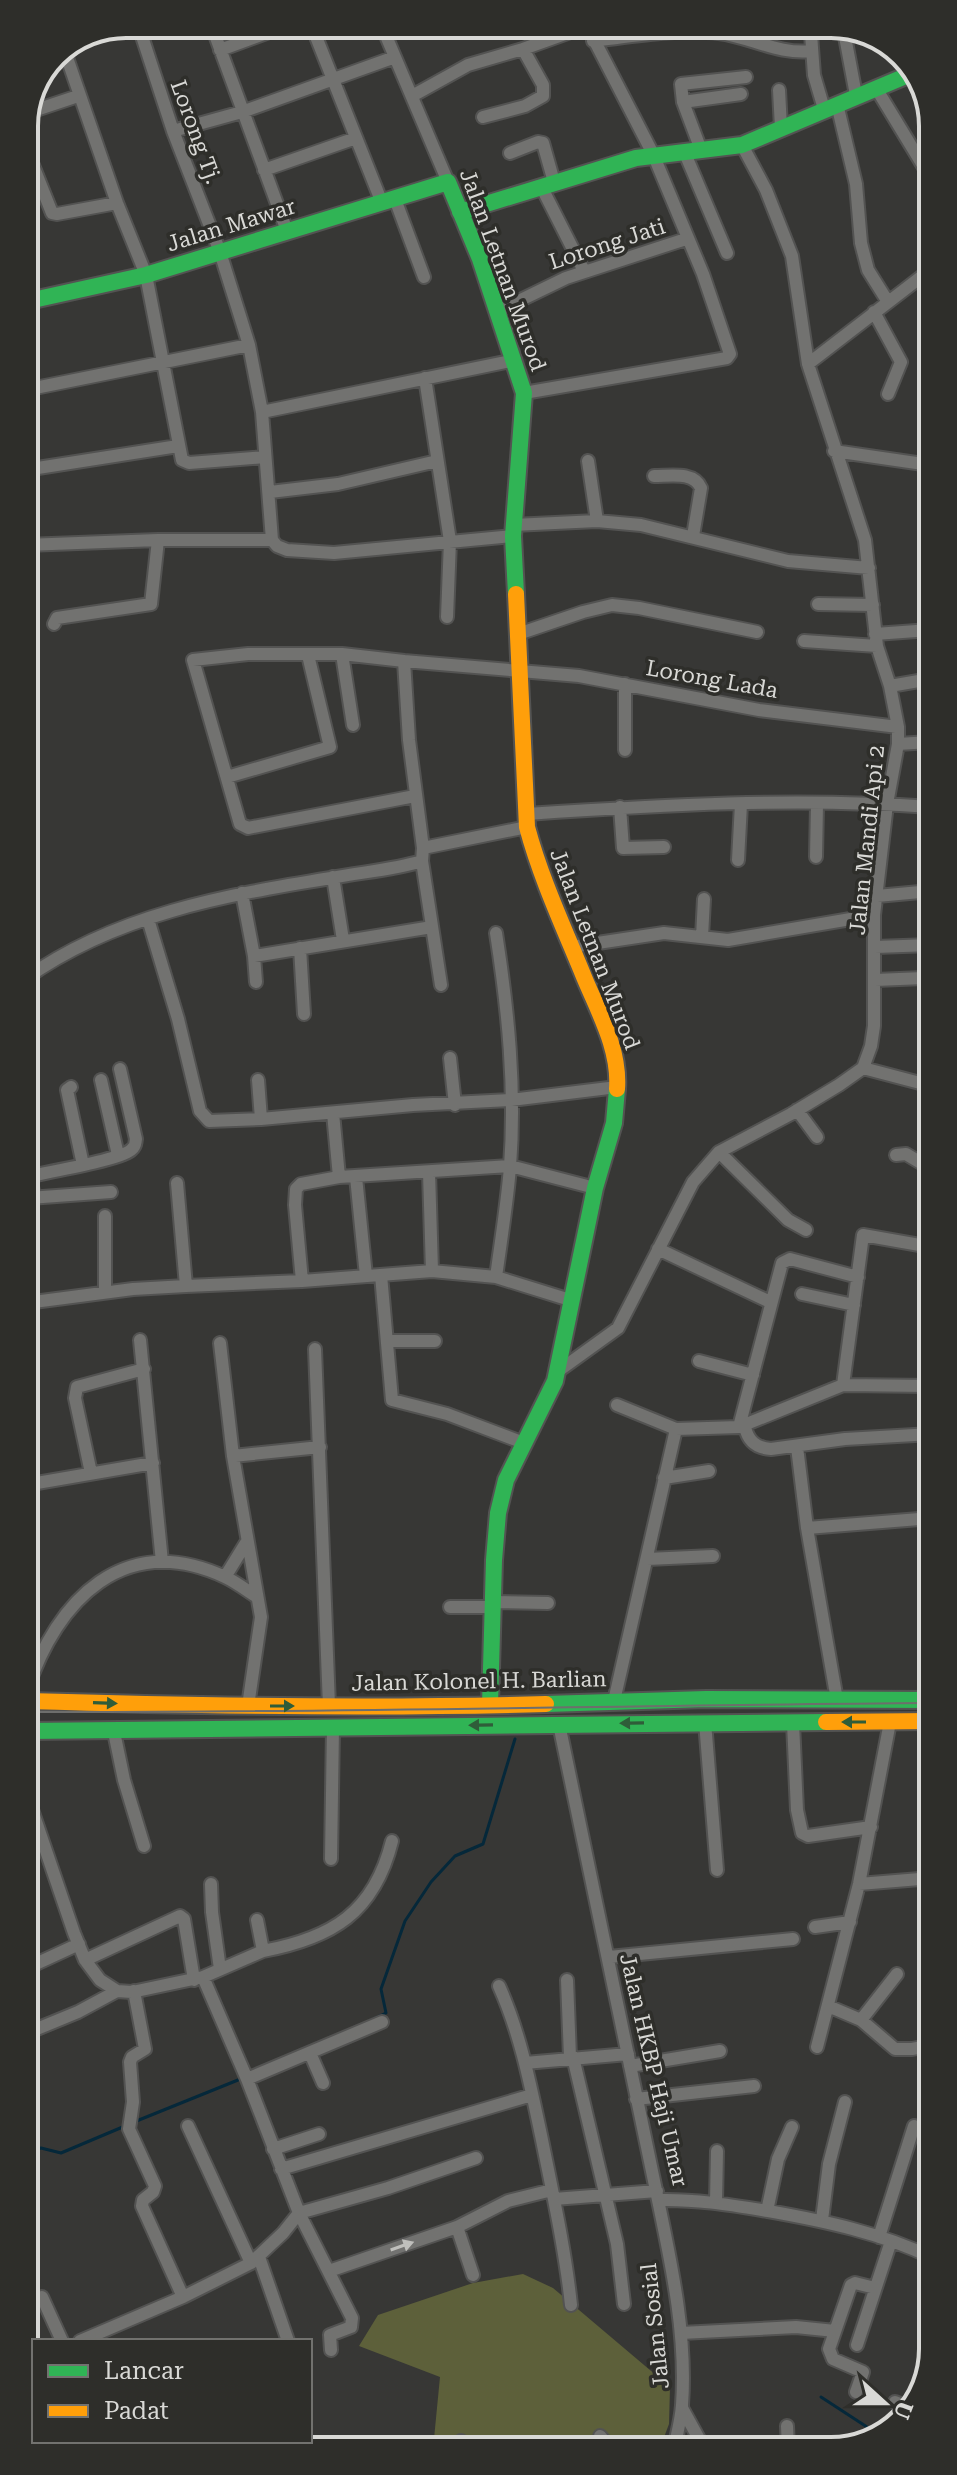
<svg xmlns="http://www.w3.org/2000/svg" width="957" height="2475" font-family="'Roboto Serif',serif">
<rect width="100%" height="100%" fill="#373735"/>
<path fill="#5d603a" d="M 523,2274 L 553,2288 L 670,2387 L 669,2424 L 660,2448 L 433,2449 L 440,2377 L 359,2346 L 378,2315 L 473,2283 Z"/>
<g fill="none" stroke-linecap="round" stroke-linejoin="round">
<path stroke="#05283a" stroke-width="3" d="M 367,2022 L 386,2013 L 381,1989 L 405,1921 L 431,1882 L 455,1856 L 483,1844 L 515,1739
M 134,2122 L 238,2080
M 27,2152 L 41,2148 L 61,2153 L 125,2126
M 821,2397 L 867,2427 L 874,2436"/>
<defs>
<path id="street" d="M 138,24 L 173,131 L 220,252 L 249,345 L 262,412 L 272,540 L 277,546 L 287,550 L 334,553 L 513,536
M 211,24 L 287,231
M 311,24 L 382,203
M 381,24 L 448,182
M 843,26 L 856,95
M 811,34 L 814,75 L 824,109
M 593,41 C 631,36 681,28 719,33 C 751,37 779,55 812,51
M 64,49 L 117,203 L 146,275 L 182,460 L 189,463 L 265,457
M 220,50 L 291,24
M 876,88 L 930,177
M 779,90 L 781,128
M 412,96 L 468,65 L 523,49 L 587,26
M 683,102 L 741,94
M 837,104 L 856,184 L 861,243 L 868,270 L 888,302
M 27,113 L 78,96
M 483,117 L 525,106 L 543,96 L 543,85 L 523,49
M 173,131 L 242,112 L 395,57
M 24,143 L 52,213 L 57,214 L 117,203
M 701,150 L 683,102 L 681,84 L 746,77
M 684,151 L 727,253
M 510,153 L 538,142 L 543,143 L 554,182
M 264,170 L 356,138
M 541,186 L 584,271
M 395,199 L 424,277
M 498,311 L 566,278 L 686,239
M 874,312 L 901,362 L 888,394
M 808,364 L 930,270
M 425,378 L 450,541 L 447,617
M 25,390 L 249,345
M 524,393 L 727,358 L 730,354 L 703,274 L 653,154 L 586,24
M 262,412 L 515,360
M 834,451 L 930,465
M 588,461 L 597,521
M 25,470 L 178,446
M 654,476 C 670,476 694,471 701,488 L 693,536
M 270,492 L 338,484 L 437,461
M 513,525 L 597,521 L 641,525 L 788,561 L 869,568
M 25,545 L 158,540 L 272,540
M 818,604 L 873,605
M 54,624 L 57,618 L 151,604 L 158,540
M 518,634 L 583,612 L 612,605 L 639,608 L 757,632
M 875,634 L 930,630
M 804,641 L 877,646
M 342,654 L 353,725
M 404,661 L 579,676 L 759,710 L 898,727
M 625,684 L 625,750
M 890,686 L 930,679
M 898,744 L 930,742
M 227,777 L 330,747 L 308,655
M 415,796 L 248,828 L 240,824 L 193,660 L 248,654 L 342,654 L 404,661 L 409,740 L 423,848 L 422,861 L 441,985
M 620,807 L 623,848 L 664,847
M 527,814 C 660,805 797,797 931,807
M 423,848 L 527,827
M 816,857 L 817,804
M 738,860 L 741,804
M 333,877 L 343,940
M 242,893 L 254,956 L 432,927
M 877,896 L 931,891
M 148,919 L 178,1019 L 200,1111 L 209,1121 L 261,1119 L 413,1105 L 511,1100 L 617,1087
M 496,933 C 508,1010 516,1088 510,1167 C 507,1204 501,1240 496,1277
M 702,937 L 704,899
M 571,947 L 664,933 L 728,940 L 874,915
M 875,947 L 931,945
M 300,948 L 304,1014
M 254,956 L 256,982
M 25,979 C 114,915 226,895 331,878 C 362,872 393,870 422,861
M 875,980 L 924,978
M 450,1058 L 455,1105
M 863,1068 L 920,1083
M 101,1080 L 118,1155
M 258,1080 L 261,1119
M 71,1087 L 67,1090 L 83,1165
M 797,1110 L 817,1137
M 333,1113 L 339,1177
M 719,1152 L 788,1220 L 806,1230
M 896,1155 L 906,1154 L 931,1169
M 429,1172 L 432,1271
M 356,1177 L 366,1276
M 177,1183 L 186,1286 L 302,1281 L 432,1271 L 496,1277 L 570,1300
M 34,1197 L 30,1176 C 49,1172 119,1160 131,1150 C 136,1146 135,1144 136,1139 L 120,1069
M 29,1198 L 111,1192
M 105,1216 L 105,1292
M 658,1249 L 770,1302
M 381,1275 L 392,1400 L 447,1414 L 524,1443
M 302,1281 L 295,1205 L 296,1189 L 301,1184 L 339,1177 L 510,1166 L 595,1188
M 802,1294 L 854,1305
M 26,1303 L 133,1289 L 186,1286
M 140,1340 L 162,1562
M 388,1341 L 435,1341
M 220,1343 L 233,1456 L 261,1617 L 248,1706
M 315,1349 L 329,1706
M 699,1361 L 753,1375
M 557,1372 L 618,1328 L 693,1182 L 719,1152 L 791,1114 L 839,1085 L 863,1068 L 871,1046 L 874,1026 L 874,915 L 887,804 L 898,744 L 898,727 L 890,686 L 877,646 L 865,540 L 808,364 L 792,256 L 766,190 L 742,145
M 843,1385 L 863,1235 L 931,1247
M 617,1405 L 676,1429 L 739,1427 L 843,1385 L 931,1386
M 739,1427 L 782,1263 L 790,1259 L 858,1277
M 745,1427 C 748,1441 756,1448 771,1449 L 845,1439 L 932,1434
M 797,1447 L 807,1528 L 837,1700
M 26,1448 L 31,1484 L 26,1485
M 233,1456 L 320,1447
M 91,1473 L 75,1398 L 77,1387 L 144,1369
M 664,1478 L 709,1471
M 31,1484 L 153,1463
M 807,1528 L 932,1518
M 647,1559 L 713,1556
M 225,1577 L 246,1543
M 492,1602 L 548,1603
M 450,1607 L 492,1607
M 27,1690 C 57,1600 124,1530 225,1577 C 236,1582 246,1590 257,1597
M 614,1701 L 676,1429
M 705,1722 L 717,1870
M 793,1723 L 797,1810 L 802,1833 L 808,1836 L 871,1827
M 559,1724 L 658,2200 C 696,2199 731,2205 768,2211 C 825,2221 881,2233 933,2258
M 114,1732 L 124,1780 L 144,1846
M 27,1795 L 74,1933 L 85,1960 L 100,1980 L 117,1991 L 132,1992 L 203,1977 L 247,2079 L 299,2213 L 352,2318 L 351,2327 L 330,2335 L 331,2350
M 331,1859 L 333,1727
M 211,1884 L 212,1912 L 220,1969
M 859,1884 L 932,1878
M 815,1927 L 850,1922
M 263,1951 C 332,1938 374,1913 392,1841
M 609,1957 L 793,1939
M 85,1960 L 180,1916 L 184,1919 L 194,1980
M 27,1968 L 79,1944
M 203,1977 L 263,1951 L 257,1920
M 567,1980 L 570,2057
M 499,1986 C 521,2035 531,2088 542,2140 C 553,2195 565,2249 571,2305
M 134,1991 L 145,2049 L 132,2057 L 130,2062 L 133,2102 L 129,2129 L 155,2186 L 153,2192 L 143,2200 L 142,2206 L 183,2297
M 828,2006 L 861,2020 L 895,2049 L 912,2049 L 933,2045
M 861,2020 L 897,1974
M 27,2033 L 78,2012 L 117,1991
M 817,2047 L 859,1884 L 890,1722
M 310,2053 L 323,2083
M 573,2057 L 617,2244 L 624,2304
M 525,2063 L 628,2054
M 630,2066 L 720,2051
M 247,2079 L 382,2022
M 636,2099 L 754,2086
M 188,2126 L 251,2263
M 273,2149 L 319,2134
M 281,2169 L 532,2095
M 554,2199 L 657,2191
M 658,2200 C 672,2267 687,2337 682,2405 C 681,2420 677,2434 674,2448
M 716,2202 L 717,2151
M 767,2211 L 778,2159 L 792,2127
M 822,2220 L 829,2164 L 845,2102
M 457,2227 L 473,2275
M 879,2237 L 914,2126
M 924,2254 L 933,2216
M 259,2257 L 288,2341
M 329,2271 L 457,2227 L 508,2201 L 552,2190
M 42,2297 L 62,2341
M 681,2333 L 796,2327 L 835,2331
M 80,2341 L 183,2297 L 251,2263 L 283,2233 L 299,2213 L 388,2188 L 476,2158
M 857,2345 L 891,2241
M 29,2378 L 30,2364 L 34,2362
M 856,2392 L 863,2372 L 833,2359 L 829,2349 L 851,2285 L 855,2283 L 875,2288
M 895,2402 L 912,2409
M 682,2408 L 704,2448
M 787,2426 L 788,2448
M 600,2436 L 611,2449
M 244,2441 L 249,2450
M 461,2441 L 466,2449
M 123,2451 L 150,2441"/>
<path id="fast" d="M 460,212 L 636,158 L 742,145 L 913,73
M 24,302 L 146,275 L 448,182 L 480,259 L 524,393 L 513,536 L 516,594
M 546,1704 L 706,1699 L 932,1700
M 490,1705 L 494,1560 L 498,1513 L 506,1480 L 555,1381 L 595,1188 L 614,1123 L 617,1089
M 27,1731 L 826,1722"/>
<path id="slow" d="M 516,594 L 527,827 C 541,879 564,928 584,977 C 599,1013 620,1050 617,1089
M 27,1701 C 200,1706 373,1709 546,1704
M 826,1722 L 932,1721"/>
</defs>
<use href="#street" stroke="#535352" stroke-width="16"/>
<use href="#fast" stroke="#535352" stroke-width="20"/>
<use href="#slow" stroke="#535352" stroke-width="20"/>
<use href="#street" stroke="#727270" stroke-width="12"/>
<use href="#fast" stroke="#30b455" stroke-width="16"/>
<use href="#slow" stroke="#ff9f0a" stroke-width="16"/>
<path stroke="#6e6e6c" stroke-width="2" d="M 27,1712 C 328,1713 630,1705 932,1703"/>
</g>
<defs><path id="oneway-solid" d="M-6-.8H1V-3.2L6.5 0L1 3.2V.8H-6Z" transform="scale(2)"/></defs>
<g fill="#2f5d39">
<use href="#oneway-solid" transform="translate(105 1703) rotate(2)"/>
<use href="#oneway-solid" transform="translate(282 1706)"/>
<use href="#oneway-solid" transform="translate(854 1722) rotate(180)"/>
<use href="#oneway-solid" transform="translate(632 1723) rotate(179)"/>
<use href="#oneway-solid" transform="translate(481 1725) rotate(179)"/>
</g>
<use fill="#bfbfbc" href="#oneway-solid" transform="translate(402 2246) rotate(-19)"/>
<g text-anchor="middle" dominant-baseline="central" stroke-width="7" stroke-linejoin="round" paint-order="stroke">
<g font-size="22" fill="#d9d9d6" stroke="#2e2e2a">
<text transform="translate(196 132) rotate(70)">Lorong Tj.</text>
<text transform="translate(231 225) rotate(-17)">Jalan Mawar</text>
<text transform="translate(607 244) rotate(-18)">Lorong Jati</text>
<text transform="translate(503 270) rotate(70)">Jalan Letnan Murod</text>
<text transform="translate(712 679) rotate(10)">Lorong Lada</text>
<text transform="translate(867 840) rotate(-84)">Jalan Mandi Api 2</text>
<text transform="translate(595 949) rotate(69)">Jalan Letnan Murod</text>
<text transform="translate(479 1681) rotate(-1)">Jalan Kolonel H. Barlian</text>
<text transform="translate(654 2070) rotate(77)">Jalan HKBP Haji Umar</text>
<text transform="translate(655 2326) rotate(-96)">Jalan Sosial</text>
</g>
</g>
<path d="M0 0H957V2475H0ZM126 38H831A88 88 0 0 1 919 126V2349A88 88 0 0 1 831 2437H126A88 88 0 0 1 38 2349V126A88 88 0 0 1 126 38Z" fill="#2e2e2a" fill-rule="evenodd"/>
<path fill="none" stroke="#d9d9d6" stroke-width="4" d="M126 38H831A88 88 0 0 1 919 126V2349A88 88 0 0 1 831 2437H126A88 88 0 0 1 38 2349V126A88 88 0 0 1 126 38Z"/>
<rect x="32" y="2339" width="280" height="104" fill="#2e2e2a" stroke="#72726f" stroke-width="2"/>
<rect x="48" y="2365" width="40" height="12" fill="#30b455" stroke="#72726f" stroke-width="2"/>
<text x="104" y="2379" font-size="24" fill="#d9d9d6">Lancar</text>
<rect x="48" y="2405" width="40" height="12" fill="#ff9f0a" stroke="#72726f" stroke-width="2"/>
<text x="104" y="2419" font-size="24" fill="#d9d9d6">Padat</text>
<g transform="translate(885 2403) rotate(111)" stroke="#2e2e2a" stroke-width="6" paint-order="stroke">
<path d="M0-6L14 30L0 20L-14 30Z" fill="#d9d9d6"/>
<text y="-12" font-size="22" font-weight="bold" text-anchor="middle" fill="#d9d9d6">U</text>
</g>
</svg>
